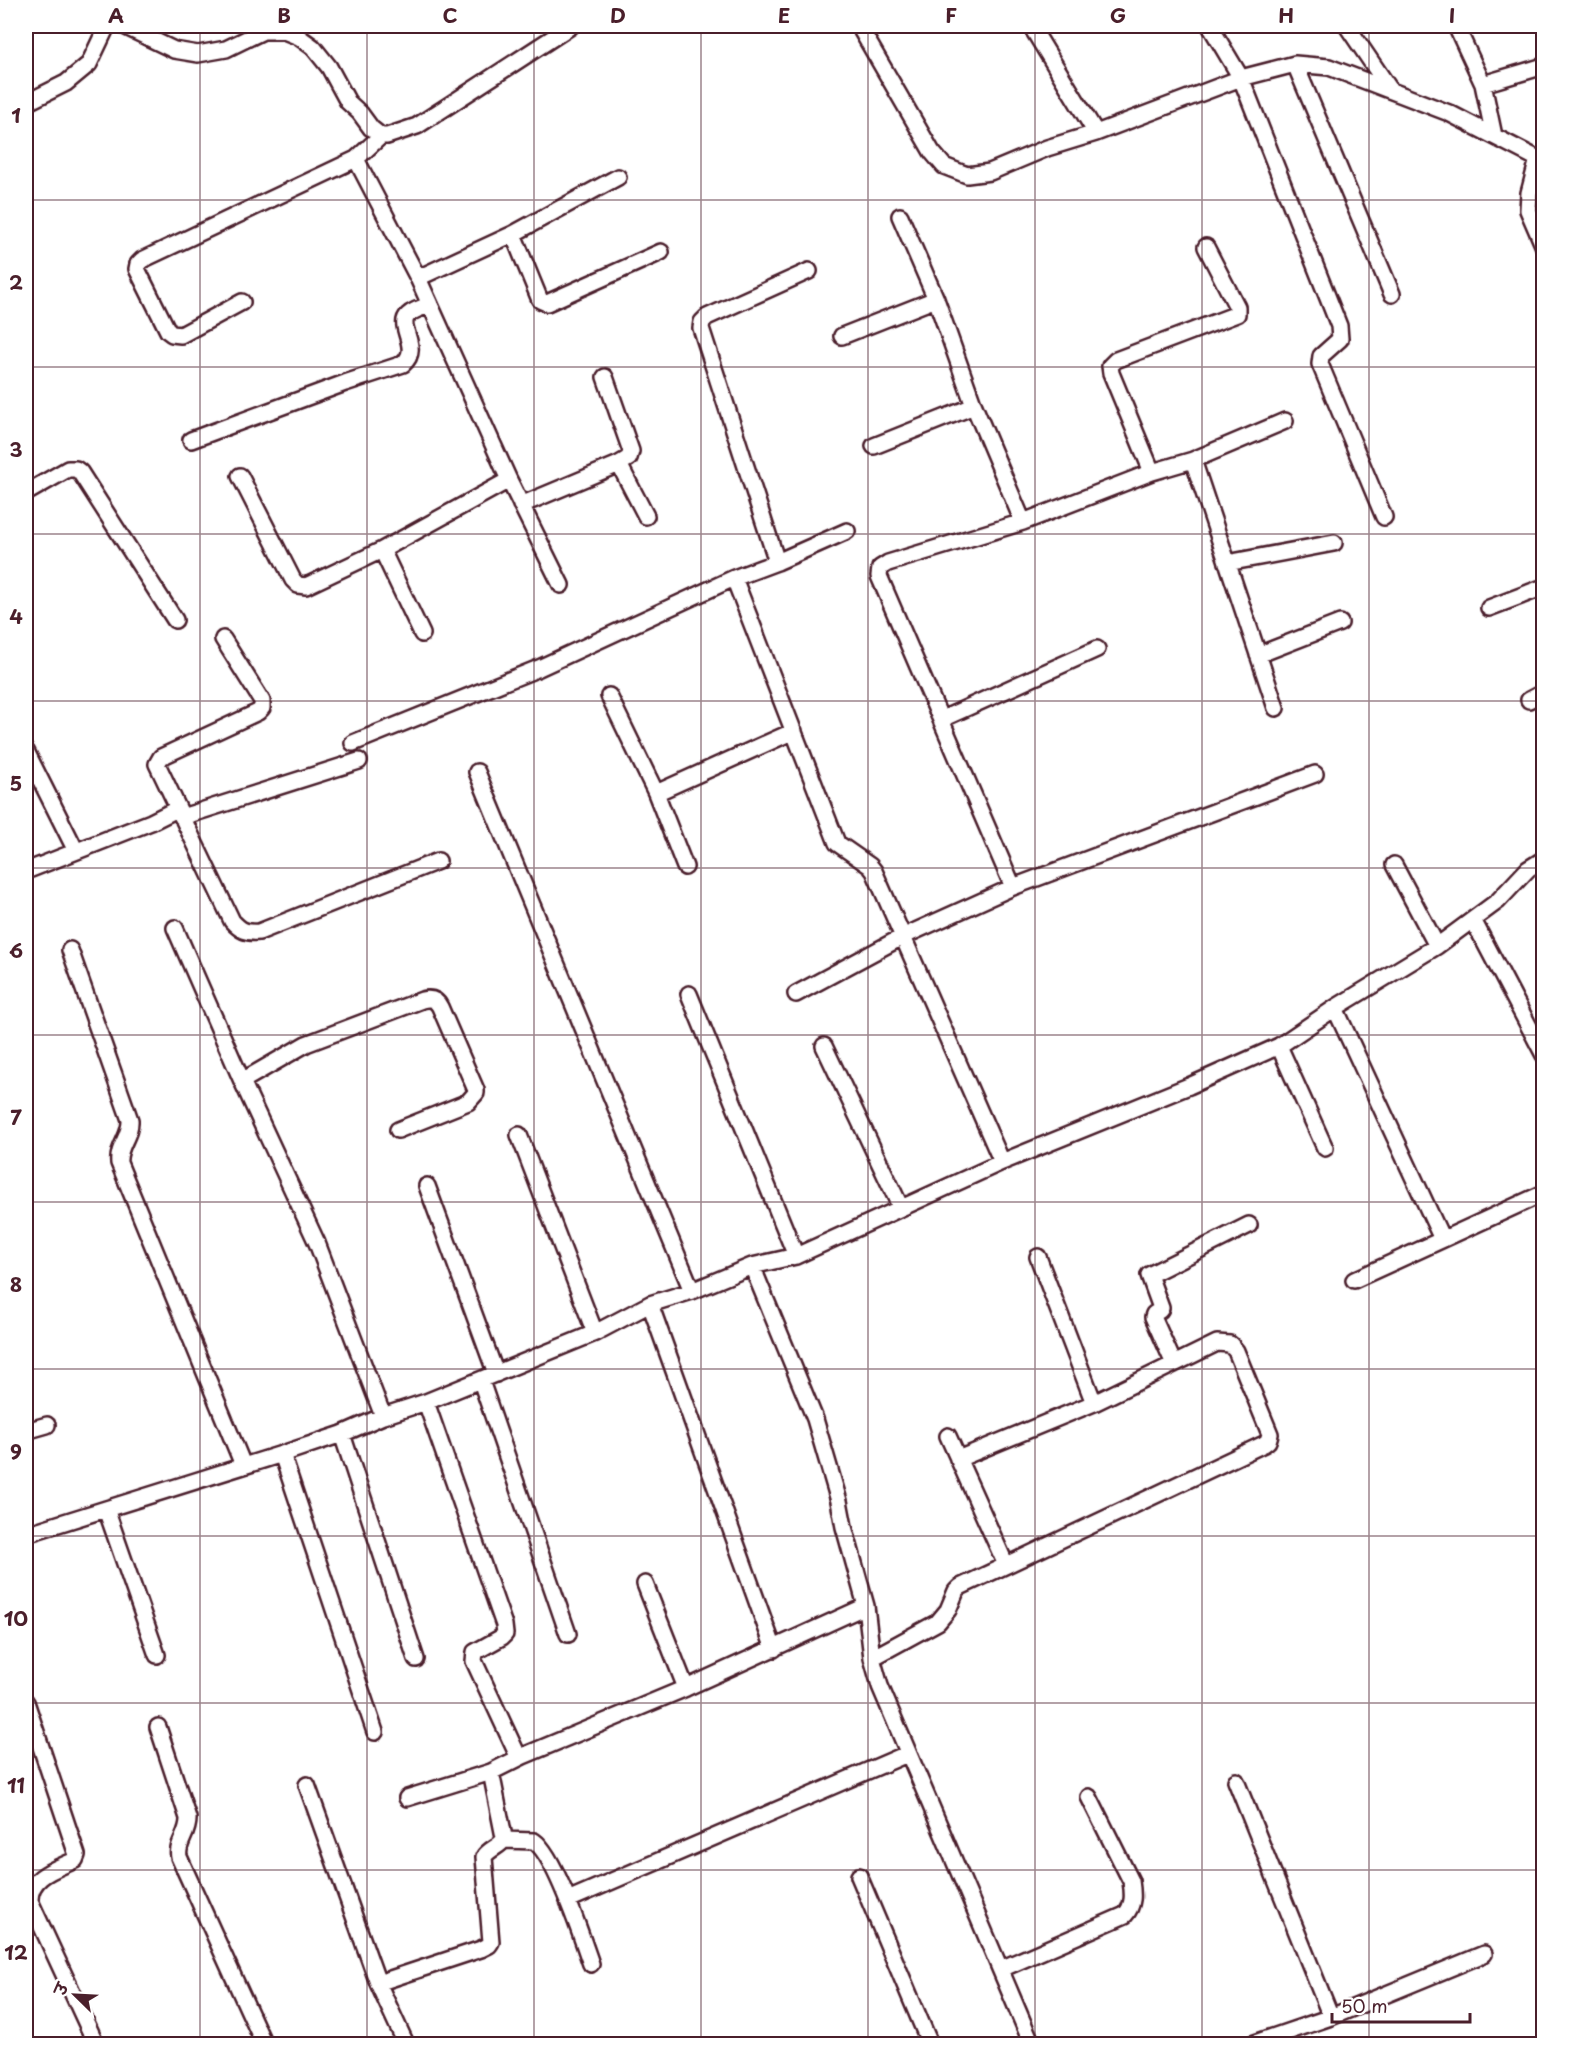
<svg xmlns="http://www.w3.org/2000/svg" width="1569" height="2070" font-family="'Playpen Sans','Playpen Sans Deva',sans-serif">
<rect width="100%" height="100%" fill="#fff"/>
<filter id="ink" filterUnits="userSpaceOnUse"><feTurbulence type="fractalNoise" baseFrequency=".0167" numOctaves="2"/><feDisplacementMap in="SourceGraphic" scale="12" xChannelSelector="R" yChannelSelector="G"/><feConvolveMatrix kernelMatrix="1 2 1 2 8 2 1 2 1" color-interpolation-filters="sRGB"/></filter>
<g filter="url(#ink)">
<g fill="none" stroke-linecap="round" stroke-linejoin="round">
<defs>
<path id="street" d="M 124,26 L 174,50 L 198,54 L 226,49 L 263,31 L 284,31 L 299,37 L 313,47 L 329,67 L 348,102 L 360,113 L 371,128 L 381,136 L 387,136 L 417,126 L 571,26
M 859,26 L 932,152 L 944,166 L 967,175 L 990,172 L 1047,148 L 1096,133 L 1241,78 L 1295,64 L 1329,67 L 1449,113 L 1544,162
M 1031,26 L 1096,133
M 1210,26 L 1241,78 L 1339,326 L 1340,339 L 1321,356 L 1320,364 L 1384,517
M 1347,26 L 1391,91
M 1456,26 L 1483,84 L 1494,136
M 1295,64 L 1392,294
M 1483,84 L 1544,66
M 26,103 L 66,83 L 89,64 L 107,26
M 381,136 L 356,159 L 418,278 L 509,480 L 561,585
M 1538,159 L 1529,193 L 1528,210 L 1544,247
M 900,216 L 936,299 L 974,406 L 1023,522
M 513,234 L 540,300 L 547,303 L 661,252
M 418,278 L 513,234 L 618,177
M 242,302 L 181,335 L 172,334 L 168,331 L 137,269 L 138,264 L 142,260 L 356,159
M 842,336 L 936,299
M 605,377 L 631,451 L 629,458 L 619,464
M 191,440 L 345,383 L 403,364 C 422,348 396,326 408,315 C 413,310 423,307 430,305
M 874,446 L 974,406
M 1193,460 L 1276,708
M 1152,472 L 1111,373 L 1110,366 L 1116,360 L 1237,314 L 1237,307 L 1206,247
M 240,476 L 293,580 L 298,585 L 306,586 L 382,550 L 509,480
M 26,493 L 68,469 L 76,469 L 80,472 L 175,620
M 521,505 L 619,464 L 646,516
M 382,550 L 422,634
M 777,562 L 701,328 L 702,322 L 707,317 L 809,271
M 1227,563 L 1334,543
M 734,578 L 837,843 L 870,866 L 874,871 L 1002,1162
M 1489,608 L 1544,587
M 223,639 L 262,701 L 262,708 L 258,712 L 161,757 L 157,764 L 232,921 C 241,931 246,933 259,932 L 438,861
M 1258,655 L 1340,623
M 609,696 L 656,793 L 685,867
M 1529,700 L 1544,692
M 942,719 L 1097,649
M 353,743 L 539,668 L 734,578 L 777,562 L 847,531
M 26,751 L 76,851
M 477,772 L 692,1291
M 656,793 L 794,731
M 182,817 L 359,761
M 1394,865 L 1437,946
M 26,871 L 151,822 L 177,809
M 1013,887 L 879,576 L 880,568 L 888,563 L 1023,522 L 1152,472 L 1193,460 L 1285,421
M 1473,920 L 1544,1055
M 175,928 L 242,1081 L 317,1243 L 383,1416
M 70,950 L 130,1120 C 131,1136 117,1147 119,1163 L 243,1465
M 689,994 L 796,1256
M 796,994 L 902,937 L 1013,887 L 1315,774
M 1335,1008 L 1442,1239
M 824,1046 L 901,1208
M 1279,1046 L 1325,1148
M 242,1081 L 306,1044 L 422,1000 C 430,998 436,999 440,1007 L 476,1090 L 476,1093 L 468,1102 L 398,1130
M 519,1135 L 595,1333
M 427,1186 L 496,1374
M 1038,1257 L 1094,1403
M 752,1266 L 815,1419 L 839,1501 L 844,1527 L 866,1606 L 872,1658 L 880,1686 L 1032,2044
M 1354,1280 L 1544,1193
M 650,1304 L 774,1649
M 1174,1364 L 1153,1317 L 1154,1314 L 1160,1310 L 1161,1308 L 1149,1275 L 1249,1225
M 481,1381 L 568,1634
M 426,1402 L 504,1625 L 505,1634 L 502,1637 L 475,1652 L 474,1661 L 519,1758
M 26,1431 L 47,1425
M 342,1434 L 416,1659
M 948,1436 L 1006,1565
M 282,1454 L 375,1732
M 106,1509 L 157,1655
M 26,1534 L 282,1454 L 342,1434 L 383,1416 L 426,1402 L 595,1333 L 650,1304 L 692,1291 L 752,1266 L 796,1256 L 1002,1162 L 1189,1086 L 1279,1046 L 1335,1008 L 1437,946 L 1498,901 L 1528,869 L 1544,859
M 645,1584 L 686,1688
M 872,1658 L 938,1622 L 948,1610 L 956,1591 L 960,1587 L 1264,1444 L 1268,1441 L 1270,1434 L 1236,1351 L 1230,1344 L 1217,1343 L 1094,1403 L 958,1459
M 26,1702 L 77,1855 L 75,1860 C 56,1869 29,1876 30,1901 L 96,2044
M 158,1727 L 188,1818 C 189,1834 176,1843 179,1857 L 264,2044
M 1236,1781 L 1331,2017
M 307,1785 L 378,1983 L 406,2044
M 407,1798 L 491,1772 L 523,1756 L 686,1688 L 866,1606
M 504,1840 L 534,1841 C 555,1855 582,1938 591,1964
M 859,1876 L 930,2044
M 568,1900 L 907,1754
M 1001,1969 L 1125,1915 C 1134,1905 1133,1894 1131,1881 L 1089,1797
M 378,1983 L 481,1949 L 489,1945 L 491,1942 L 484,1857 C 489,1848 503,1846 504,1837 L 491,1772
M 1252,2044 L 1331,2017 L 1484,1954"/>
</defs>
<use href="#street" stroke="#4a1f2b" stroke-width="20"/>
<use href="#street" stroke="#fff" stroke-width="15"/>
</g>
</g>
<path fill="none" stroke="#4a1f2b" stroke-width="1.5" stroke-opacity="0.55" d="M 200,26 L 200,2044M 367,26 L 367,2044M 534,26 L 534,2044M 701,26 L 701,2044M 868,26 L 868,2044M 1035,26 L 1035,2044M 1202,26 L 1202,2044M 1369,26 L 1369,2044M 26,200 L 1544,200M 26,367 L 1544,367M 26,534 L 1544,534M 26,701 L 1544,701M 26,868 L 1544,868M 26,1035 L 1544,1035M 26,1202 L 1544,1202M 26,1369 L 1544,1369M 26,1536 L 1544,1536M 26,1703 L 1544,1703M 26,1870 L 1544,1870"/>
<rect width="1569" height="2070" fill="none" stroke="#fff" stroke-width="66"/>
<g transform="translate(75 1995) rotate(294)" stroke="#ffffff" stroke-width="4.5" paint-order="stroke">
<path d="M0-4.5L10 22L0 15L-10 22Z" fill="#4a1f2b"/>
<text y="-9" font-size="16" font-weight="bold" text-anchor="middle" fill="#4a1f2b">उ</text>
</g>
<path d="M1332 2013v9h138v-9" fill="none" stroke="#4a1f2b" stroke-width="3"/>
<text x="1341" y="2013" font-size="18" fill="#4a1f2b" stroke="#ffffff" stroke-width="4.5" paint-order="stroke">50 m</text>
<rect x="33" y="33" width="1503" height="2004" fill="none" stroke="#4a1f2b" stroke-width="2"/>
<g font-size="20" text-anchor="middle" font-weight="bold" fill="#4a1f2b">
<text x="116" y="23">A</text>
<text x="284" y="23">B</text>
<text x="450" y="23">C</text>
<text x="618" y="23">D</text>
<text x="784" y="23">E</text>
<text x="951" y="23">F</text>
<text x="1118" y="23">G</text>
<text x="1286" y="23">H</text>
<text x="1452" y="23">I</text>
<text x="16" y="123">1</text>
<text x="16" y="290">2</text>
<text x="16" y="457">3</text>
<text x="16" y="624">4</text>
<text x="16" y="791">5</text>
<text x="16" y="958">6</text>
<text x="16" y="1125">7</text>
<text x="16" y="1292">8</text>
<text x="16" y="1459">9</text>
<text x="16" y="1626">10</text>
<text x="16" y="1793">11</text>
<text x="16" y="1960">12</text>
</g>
</svg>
